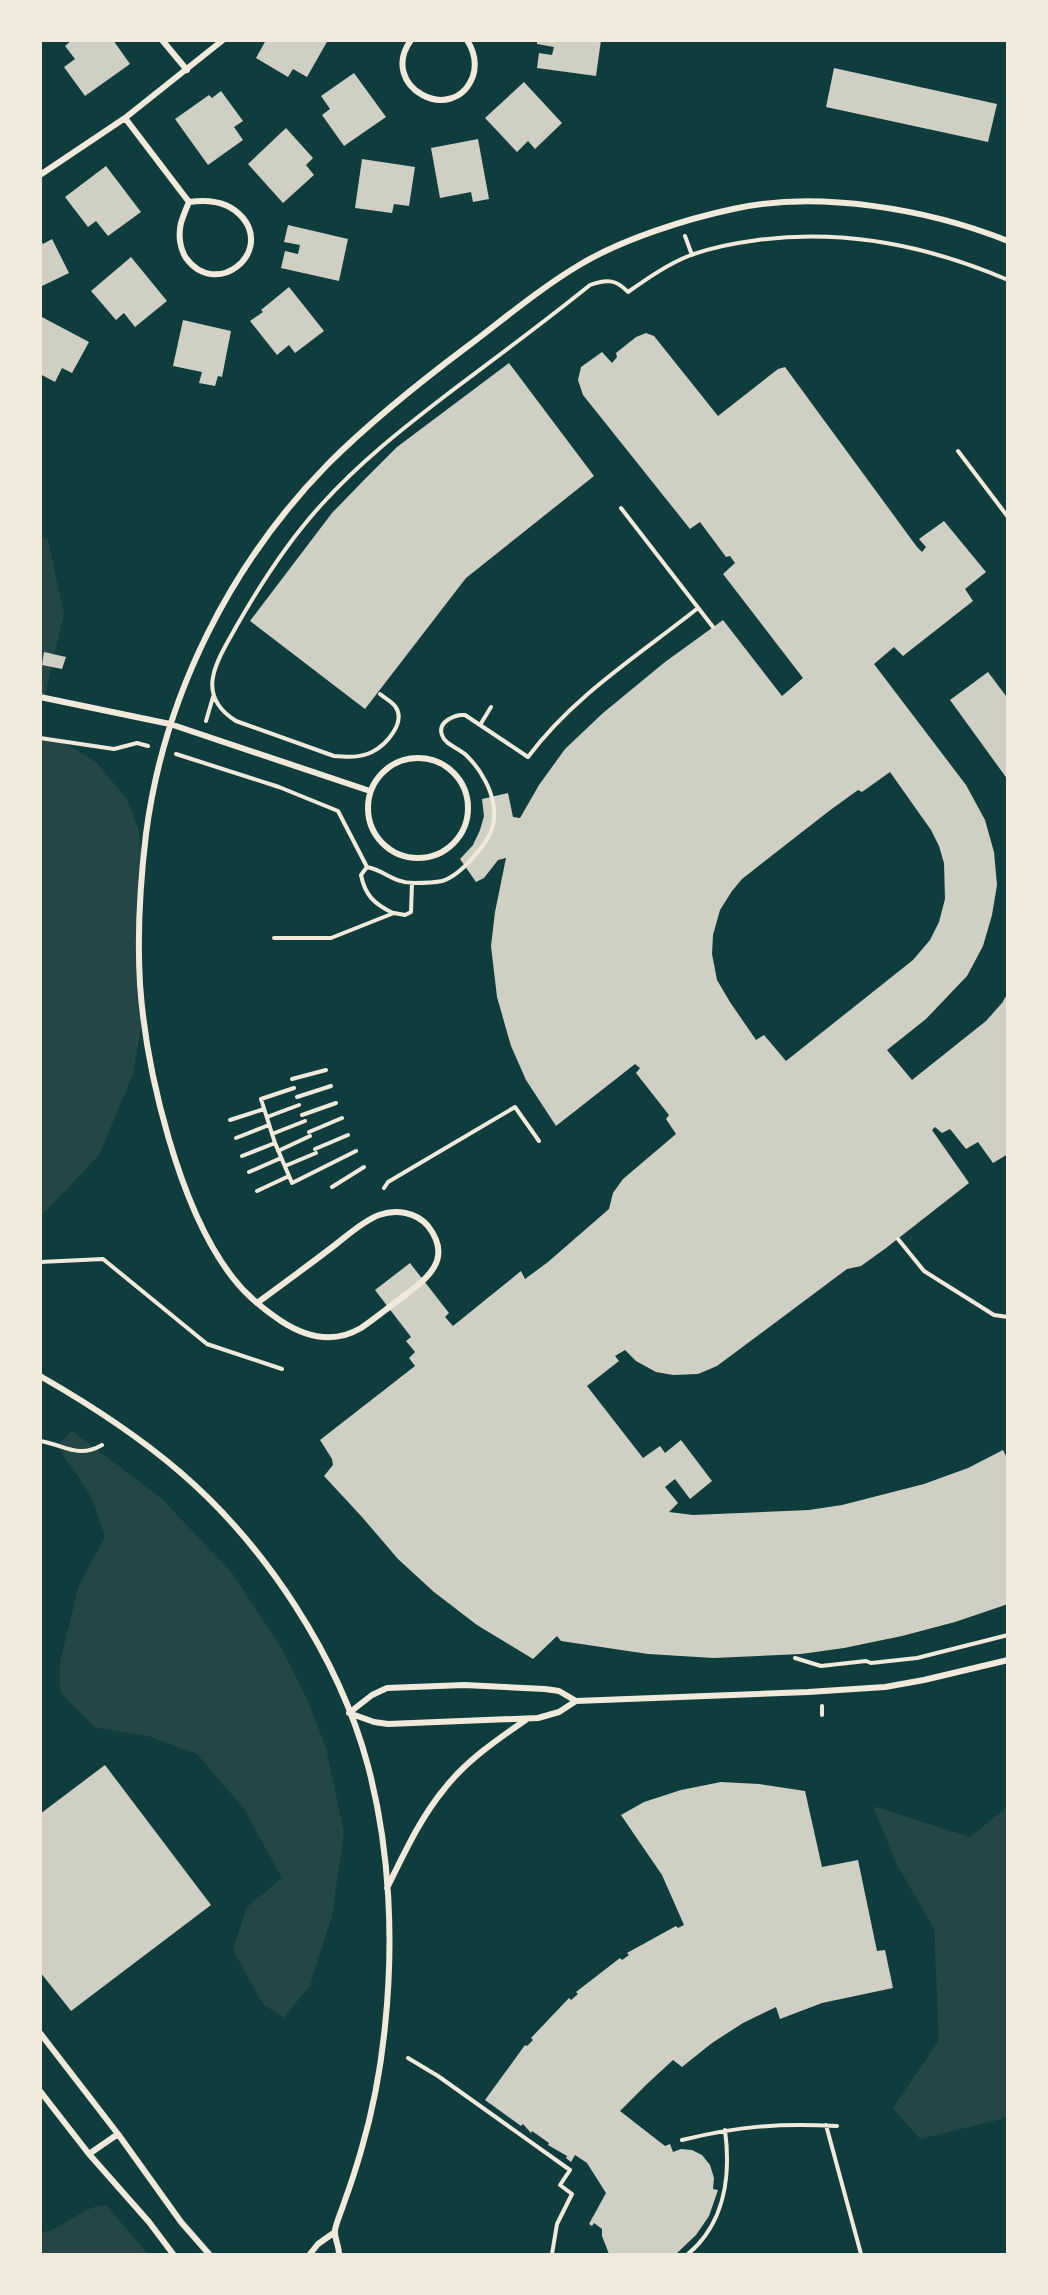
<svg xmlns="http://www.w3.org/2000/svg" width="1048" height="2295" font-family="'Source Sans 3',sans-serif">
<rect width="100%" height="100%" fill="#0f3d3e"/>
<path fill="#244646" d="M 41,536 L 48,540 L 64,614 L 44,698 L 41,697 Z
M 41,738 L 58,739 L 96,762 L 127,799 L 138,829 L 142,854 L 142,1021 L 133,1074 L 99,1155 L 41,1216 Z
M 72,1431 L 162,1499 L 232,1573 L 281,1647 L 307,1699 L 326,1748 L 344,1832 L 332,1916 L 310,1985 L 284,2018 L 263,2004 L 233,1950 L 247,1907 L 282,1878 L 244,1809 L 197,1754 L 151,1737 L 94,1727 L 60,1692 L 60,1662 L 79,1585 L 105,1537 L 91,1496 L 57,1446 Z
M 873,1806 L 970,1837 L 1007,1807 L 1008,2116 L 998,2120 L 920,2139 L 893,2108 L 939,2040 L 934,1929 L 896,1863 Z
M 106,2205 L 148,2254 L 41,2254 L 41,2232 C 66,2230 80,2206 106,2205 Z"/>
<path fill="#cfcfc3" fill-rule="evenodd" d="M 72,40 L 113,40 L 130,64 L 85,96 L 64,67 L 75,59 L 65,46 Z
M 266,40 L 328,40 L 307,77 L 293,69 L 288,77 L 256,58 Z
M 537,40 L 601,40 L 596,76 L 537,68 L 539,53 L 552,55 L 554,47 L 537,44 Z
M 834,68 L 997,104 L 988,142 L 826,107 Z
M 354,73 L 386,117 L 344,146 L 322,115 L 330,109 L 321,96 Z
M 524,82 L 562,123 L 535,149 L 528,141 L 517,152 L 485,118 Z
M 221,91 L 243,121 L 234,127 L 243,140 L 208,165 L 175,119 L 209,95 L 212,98 Z
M 286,128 L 313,158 L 306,165 L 314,175 L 283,203 L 248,164 Z
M 478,139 L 489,199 L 473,202 L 471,192 L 440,198 L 431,148 Z
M 362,159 L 415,167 L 409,206 L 394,204 L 392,213 L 355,208 Z
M 106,166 L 141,212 L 108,236 L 96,221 L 88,227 L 65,197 Z
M 288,225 L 348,239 L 339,281 L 281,268 L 285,251 L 298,254 L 300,245 L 284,242 Z
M 40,239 L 43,244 L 52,239 L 69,273 L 40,287 Z
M 131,257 L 167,301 L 135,327 L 124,313 L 116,320 L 91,291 Z
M 289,287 L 324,331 L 295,353 L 289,345 L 277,355 L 250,321 L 263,312 L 261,310 Z
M 40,316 L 89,342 L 72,373 L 62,368 L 55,382 L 40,374 Z
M 183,320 L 231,331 L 222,377 L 218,376 L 215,386 L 199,383 L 202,372 L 173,366 Z
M 646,333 L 654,336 L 718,416 L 778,369 L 785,367 L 917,547 L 922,552 L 926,547 L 919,539 L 944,521 L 986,572 L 965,589 L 973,601 L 903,656 L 894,647 L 874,664 L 966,785 L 985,820 L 994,852 L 997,885 L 992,915 L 983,946 L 967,976 L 926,1019 L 887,1050 L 912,1080 L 986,1021 L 1002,1003 L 1008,993 L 1008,1154 L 993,1163 L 978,1142 L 966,1149 L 950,1129 L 942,1133 L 935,1127 L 932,1130 L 969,1183 L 886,1248 L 861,1266 L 847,1269 L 717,1366 L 698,1374 L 673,1375 L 656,1372 L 636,1361 L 625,1350 L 615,1356 L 619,1361 L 587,1386 L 643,1458 L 660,1446 L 665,1453 L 681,1440 L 712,1481 L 690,1499 L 675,1479 L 665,1487 L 678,1503 L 669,1512 L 693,1515 L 809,1510 L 842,1505 L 924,1484 L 968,1468 L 1003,1450 L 1008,1460 L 1008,1604 L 955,1622 L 902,1636 L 844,1648 L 801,1654 L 714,1658 L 648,1654 L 561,1641 L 557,1636 L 533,1659 L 477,1625 L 434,1592 L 398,1559 L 362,1517 L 324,1476 L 333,1465 L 332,1459 L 320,1440 L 415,1366 L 409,1358 L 415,1352 L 406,1341 L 411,1337 L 375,1290 L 410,1263 L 449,1313 L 445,1317 L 453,1326 L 521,1271 L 525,1279 L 548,1262 L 609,1209 L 613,1193 L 623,1179 L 676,1134 L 666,1119 L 669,1115 L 636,1073 L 640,1068 L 635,1064 L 556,1126 L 526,1080 L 511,1046 L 497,997 L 491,946 L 495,912 L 506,858 L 498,860 L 484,878 L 476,882 L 460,859 L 473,845 L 480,830 L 484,816 L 482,799 L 508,793 L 513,817 L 520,818 L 539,785 L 565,749 L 603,713 L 665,662 L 723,620 L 782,696 L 803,678 L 723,574 L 735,563 L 730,556 L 726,557 L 700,522 L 690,529 L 583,395 L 578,380 L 581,367 L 602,352 L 612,363 L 617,357 L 616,353 L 636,337 ZM 890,772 L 931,830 L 939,846 L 944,863 L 945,899 L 939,922 L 930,940 L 913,960 L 786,1061 L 764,1035 L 756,1040 L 730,1002 L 717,980 L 712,954 L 713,935 L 720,910 L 732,891 L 742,879 L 829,811 L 858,790 L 862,792 Z
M 509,363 L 594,476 L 466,578 L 365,709 L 250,621 L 332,513 L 364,480 L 397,447 Z
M 44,652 L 66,657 L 62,669 L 42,665 Z
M 988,672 L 1006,696 L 1008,695 L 1008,780 L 950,700 Z
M 105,1765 L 211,1905 L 71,2011 L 40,1972 L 40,1814 Z
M 721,1782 L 759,1784 L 805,1791 L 822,1867 L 858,1860 L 877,1951 L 885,1950 L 893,1988 L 822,2003 L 780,2019 L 776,2007 L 743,2023 L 712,2043 L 682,2067 L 673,2060 L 647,2084 L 620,2111 L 665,2146 L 670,2144 L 673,2152 L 681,2149 L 692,2150 L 702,2155 L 710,2165 L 714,2178 L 713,2189 L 718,2190 L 709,2216 L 696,2235 L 676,2254 L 609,2254 L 602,2236 L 602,2229 L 594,2223 L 592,2226 L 589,2224 L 606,2193 L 587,2163 L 575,2155 L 571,2162 L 566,2158 L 567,2156 L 548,2145 L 549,2143 L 532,2131 L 531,2133 L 523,2124 L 521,2126 L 485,2100 L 525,2045 L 527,2046 L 533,2040 L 531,2038 L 569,1998 L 571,2000 L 578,1994 L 576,1992 L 620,1958 L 622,1960 L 629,1955 L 627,1953 L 676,1926 L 678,1928 L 684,1925 L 662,1875 L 621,1815 L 644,1802 L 681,1790 Z"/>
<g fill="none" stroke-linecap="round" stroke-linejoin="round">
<path stroke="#f1e9da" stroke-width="4" d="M 685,236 L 692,255
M 958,451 L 1008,517
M 621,508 L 713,627
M 380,694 C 385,698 391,701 395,706 C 407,722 386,745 372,752 C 360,758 347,757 334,756 L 236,721 C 193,694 218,660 236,627 C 261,583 288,541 322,504 C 359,463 402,429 445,396 C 494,359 543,323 590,285 C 606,279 616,279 628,292 C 648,278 668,264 691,255 C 713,247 735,243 758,240 C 843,229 929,246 1008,280
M 206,721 L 213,697
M 480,725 L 491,707
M 40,738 L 114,749 L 137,743 L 148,746
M 176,754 L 279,787 L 338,811 L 367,867 C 384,870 393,883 414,883 C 423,883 433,883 442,881 C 460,876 489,843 493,825 C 497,809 491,790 483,777 C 479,769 472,761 466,755 C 459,748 445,745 442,735 C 437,722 455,714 465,715 L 528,757 C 573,696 639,655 698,608
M 367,867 L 361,875 C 365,895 374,904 393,913
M 274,938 L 331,938 L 394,913 L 405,915 L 411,912 L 412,883
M 292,1079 L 326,1070
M 294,1088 L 261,1099 L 275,1143 L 292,1183 L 356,1151
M 297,1097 L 331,1086
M 302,1115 L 336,1103
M 267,1117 L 299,1105
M 230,1120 L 264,1109
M 309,1132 L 342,1118
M 272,1134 L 305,1121
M 236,1138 L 269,1125
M 315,1149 L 348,1135
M 278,1151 L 310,1136
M 242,1156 L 275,1143
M 285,1166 L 316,1153
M 249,1172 L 281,1158
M 332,1187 L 364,1167
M 384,1188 L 388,1182 L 515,1107 L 539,1141
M 257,1191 L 289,1176
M 898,1239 L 924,1271 L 994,1315 L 1008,1317
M 40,1262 L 103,1259 L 207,1344 L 282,1369
M 40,1441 C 65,1445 78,1459 102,1445
M 40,1497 L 40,1499
M 795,1658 L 821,1666 L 866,1661 L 871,1663 L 917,1658 L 1008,1635
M 822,1706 L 822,1715
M 408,2058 L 438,2076 L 570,2170 L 560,2185 L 572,2194 L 557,2224 L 552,2254
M 826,2125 L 861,2254
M 682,2140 C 739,2126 779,2123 837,2126
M 688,2254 C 725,2223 731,2175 725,2130"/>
<path stroke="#f1e9da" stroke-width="6" d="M 162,40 L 187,70
M 411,40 C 377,87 454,127 473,76 C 477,63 474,51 467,40
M 125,118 L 189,202 C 186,209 183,216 181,223 C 178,235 180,249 186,258 C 216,299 272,254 243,218 C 229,201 209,199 189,202
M 40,175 L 125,118 L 223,40
M 40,697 L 170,724 L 370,791
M368 808a50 50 0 1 1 100 0a50 50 0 1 1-100 0Z
M 257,1303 C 283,1284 309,1265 335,1245 C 348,1235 363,1221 379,1215 C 396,1209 416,1212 428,1226 C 456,1262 422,1282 396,1302 C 384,1311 373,1320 361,1328 C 334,1344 307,1338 281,1321 C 263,1309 246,1295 233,1278 C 179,1209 146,1071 140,984 C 137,934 140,884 146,834 C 164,695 231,563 328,464 C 371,421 420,382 468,346 C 505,318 542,287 581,264 C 623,239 686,219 733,209 C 818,190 928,209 1008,241
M 40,1376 C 89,1404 137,1435 180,1472 C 265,1545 339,1657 368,1766 C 390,1849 394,1941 385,2026 C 381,2068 373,2110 361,2151 C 356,2168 351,2184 345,2200 C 342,2210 337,2220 335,2230 C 334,2237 339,2246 339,2254
M 576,1701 L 559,1712 L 538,1718 L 388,1724 L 374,1722 L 349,1713 L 372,1695 L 387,1688 L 464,1685 L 545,1689 L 559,1691 L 576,1701 L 808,1692 L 885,1687 L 924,1680 L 1008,1660
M 387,1888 C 404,1854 420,1818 445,1788 C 467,1760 498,1739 527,1719
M 40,2033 L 118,2134 L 181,2222 L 209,2254
M 40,2091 L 89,2154 L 149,2222 L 173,2254
M 89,2154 L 118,2134
M 310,2254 L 318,2244 L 335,2232"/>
</g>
<rect width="1048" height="2295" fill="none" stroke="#f1e9da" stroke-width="84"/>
</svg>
